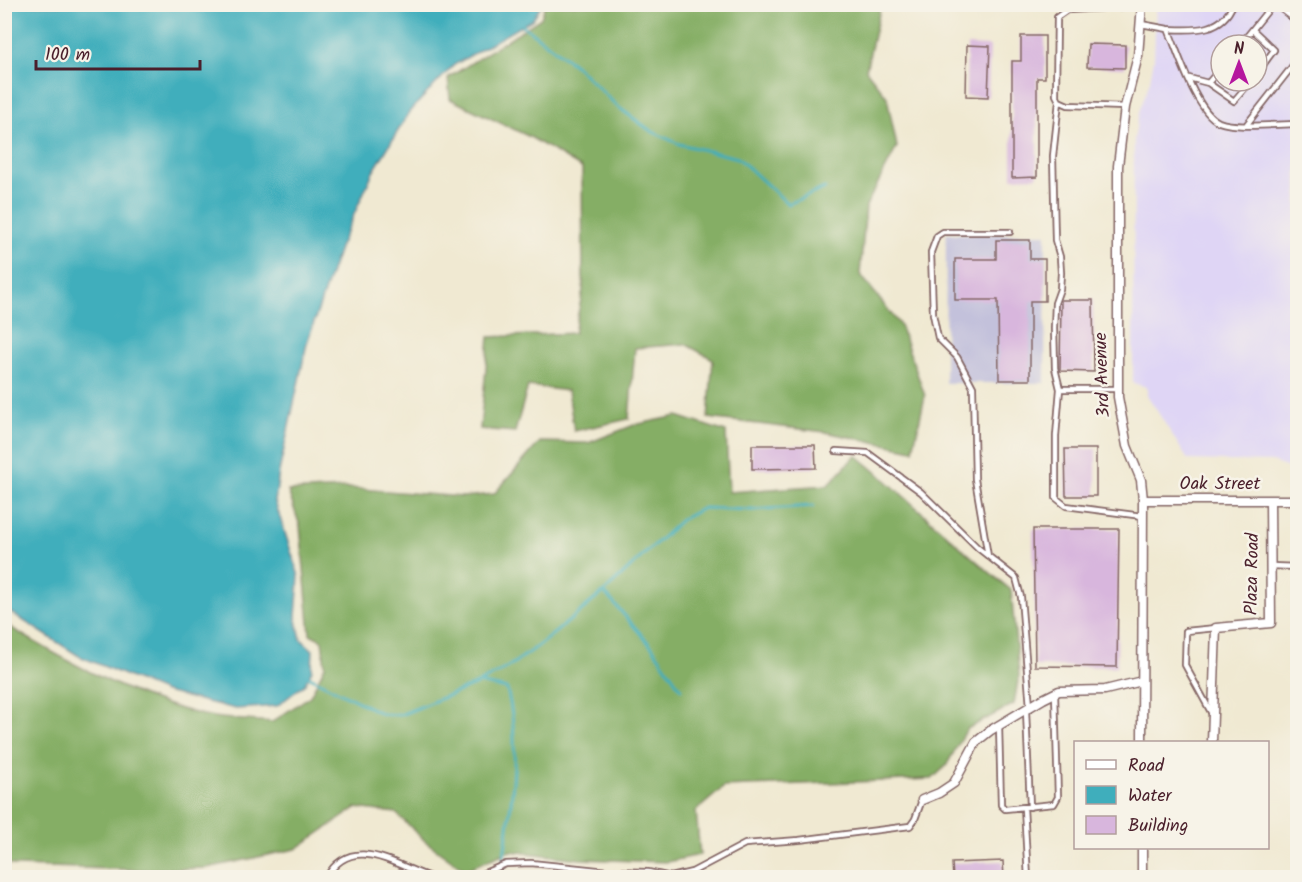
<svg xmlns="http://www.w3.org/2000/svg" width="1302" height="882" font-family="Kalam,sans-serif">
<rect width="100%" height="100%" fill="#f7f3e8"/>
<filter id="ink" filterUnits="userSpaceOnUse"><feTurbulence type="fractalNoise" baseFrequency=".0167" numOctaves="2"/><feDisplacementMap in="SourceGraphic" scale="12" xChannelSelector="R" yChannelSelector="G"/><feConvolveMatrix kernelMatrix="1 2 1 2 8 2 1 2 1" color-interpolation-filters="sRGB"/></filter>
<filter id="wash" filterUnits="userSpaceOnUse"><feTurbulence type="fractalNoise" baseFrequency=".008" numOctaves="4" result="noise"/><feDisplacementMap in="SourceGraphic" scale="24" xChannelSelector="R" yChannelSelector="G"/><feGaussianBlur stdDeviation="1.35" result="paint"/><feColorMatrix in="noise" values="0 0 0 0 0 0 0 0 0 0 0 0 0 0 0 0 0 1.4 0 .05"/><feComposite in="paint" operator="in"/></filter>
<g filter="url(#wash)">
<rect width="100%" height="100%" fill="#f0e9d2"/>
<path fill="#dfd5f5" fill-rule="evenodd" d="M 1156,5 L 1297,5 L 1297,471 L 1272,462 L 1188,460 L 1147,395 L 1147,387 L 1133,383 L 1134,140 L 1139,112 L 1150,81 L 1154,59 ZM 1221,45 L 1257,45 L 1257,81 L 1221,81 Z"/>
<path fill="#c3c1db" d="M 946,234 L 1046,234 L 1045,383 L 945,383 Z"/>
<path fill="#85ae65" stroke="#686648" stroke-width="1.5" d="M 545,5 L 881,5 L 866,70 L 887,97 L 897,147 L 866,206 L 860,274 L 900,325 L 925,396 L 913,450 L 825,432 L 708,418 L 713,359 L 685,344 L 635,348 L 629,419 L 574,431 L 568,391 L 528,386 L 515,432 L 480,429 L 489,337 L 574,333 L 583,290 L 582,168 L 530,137 L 450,99 L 448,78 L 541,18 Z
M 677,416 L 726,432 L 729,492 L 828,485 L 856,455 C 909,498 957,547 1011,590 L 1019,675 L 1014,704 L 967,729 L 946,766 L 932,779 L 724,787 L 696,811 L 700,855 L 667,862 L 580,859 L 510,851 L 465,870 L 425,841 L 396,813 L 356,808 L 296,849 L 207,868 L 144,870 L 16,866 L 5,863 L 5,624 C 63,660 137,700 204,715 C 226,720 250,720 272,722 L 310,696 L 325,666 L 322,640 L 310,634 L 300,526 L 288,491 L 348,488 L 463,497 L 494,494 L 540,442 L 588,443 L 634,425 Z"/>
<path fill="#3faebc" stroke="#446674" stroke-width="1.5" d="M 4,5 L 541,5 L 533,19 L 454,65 L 410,111 L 373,172 L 339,248 L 307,343 L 279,472 L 275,502 L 299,576 L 296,617 L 301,639 L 313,650 L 312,670 L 305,684 L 277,706 L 236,709 L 165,692 L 79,656 L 5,609 Z"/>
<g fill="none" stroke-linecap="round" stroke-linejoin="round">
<path stroke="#3faebc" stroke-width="3" d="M 522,25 L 575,65 L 618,107 L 651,131 L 679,144 L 738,158 L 788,204 L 825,188
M 604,592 L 681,520 L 703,508 L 752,510 L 813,506
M 308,676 L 382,714 L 400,715 L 479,683 L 507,689 C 523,751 509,816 501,878
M 480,682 C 527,660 564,624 604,592 L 653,648 L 681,689"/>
</g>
<g id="blocks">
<path fill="#d8b6dd" d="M 1021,36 L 1045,36 L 1045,78 L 1037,78 L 1037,177 L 1012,178 L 1012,61 L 1021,61 Z
M 1088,44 L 1125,45 L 1125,68 L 1087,67 Z
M 967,45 L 990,46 L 988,97 L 966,96 Z
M 996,240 L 1030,240 L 1030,259 L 1045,259 L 1045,301 L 1030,301 L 1030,380 L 999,380 L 998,300 L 955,300 L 955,259 L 996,259 Z
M 1061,300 L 1093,300 L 1094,372 L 1060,371 Z
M 752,445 L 815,445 L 816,468 L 752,469 Z
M 1065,449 L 1096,449 L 1096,496 L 1066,496 Z
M 1033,529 L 1119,529 L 1117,667 L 1035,666 Z
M 1003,861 L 1004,878 L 953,878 L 952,863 Z"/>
</g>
</g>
<g filter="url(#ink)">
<use href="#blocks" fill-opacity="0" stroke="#846665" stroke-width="1.5"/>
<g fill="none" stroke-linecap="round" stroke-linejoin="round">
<defs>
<path id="service" d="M 1275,4 L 1298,22
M 1141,24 L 1168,29 C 1178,52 1196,112 1219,122 C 1237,129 1276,124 1298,124
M 1168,29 C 1193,30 1222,33 1233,4
M 1253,30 L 1274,50 L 1257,73
M 1240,45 L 1273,4
M 1189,78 L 1208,83 L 1234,101 L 1251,81
M 1208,83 L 1221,68
M 1059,101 L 1053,156 L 1055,240 L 1060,257 L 1061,273 L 1060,289 L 1055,303 L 1054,328 L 1055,368 L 1060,389
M 1125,107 L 1068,105 L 1059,101 L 1056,95 L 1057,17 L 1067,10 L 1142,6
M 1247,124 L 1298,59
M 1118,389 L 1060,389 L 1056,436 L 1056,498 L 1066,506 L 1142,516
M 836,451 L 868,453 L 921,492 L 978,548 L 1016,578 L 1021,597 L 1030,707
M 988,556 L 975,479 L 973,387 L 957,357 L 938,338 L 933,314 L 931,252 L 937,236 L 943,232 L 1010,232
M 1271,566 L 1298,567
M 1026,710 L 1030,807
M 1212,714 L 1185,665 L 1186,631 L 1216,628
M 999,725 L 1001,805 L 1005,809 L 1054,804 L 1058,797 L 1055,693
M 1024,808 L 1028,878
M 326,878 C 352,831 397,867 433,878
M 472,878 L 506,864 L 531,863 L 607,871 L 648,872 L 671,877 L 692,872 L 745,844 L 799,840 L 910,826 L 915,819 L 922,800"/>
<path id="minor" d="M 1142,4 L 1138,56 L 1125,107 L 1118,166 L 1118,397 L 1127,446 L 1141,480 L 1143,500 L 1142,742
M 1143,500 L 1298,500
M 1212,742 L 1216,628 L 1271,623 L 1270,500
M 922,800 L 939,793 L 954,783 L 976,742 L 991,730 L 1043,699 L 1059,691 L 1105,690 L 1142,681
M 1142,878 L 1142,848"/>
</defs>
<use href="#service" stroke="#846665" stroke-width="8"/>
<use href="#minor" stroke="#846665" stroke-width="11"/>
<use href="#service" stroke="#fff" stroke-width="4.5"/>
<use href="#minor" stroke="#fff" stroke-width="8"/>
</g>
</g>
<g text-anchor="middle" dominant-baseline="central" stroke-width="5" stroke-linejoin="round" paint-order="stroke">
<g font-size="18" fill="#4a1f2b" stroke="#f7f3e8">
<text transform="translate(1103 375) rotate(-92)">3rd Avenue</text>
<text x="1220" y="484">Oak Street</text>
<text transform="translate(1253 574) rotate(-89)">Plaza Road</text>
</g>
</g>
<rect width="1302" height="882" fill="none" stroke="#f7f3e8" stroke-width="24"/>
<rect x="1074" y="741" width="195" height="108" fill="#f7f3e8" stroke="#b29e9c" stroke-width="1.5"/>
<rect x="1086" y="760" width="30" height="9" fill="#ffffff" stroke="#b29e9c" stroke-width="1.5"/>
<text x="1128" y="771" font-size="18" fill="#4a1f2b">Road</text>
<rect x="1086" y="786" width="30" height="18" fill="#3faebc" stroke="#b29e9c" stroke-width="1.5"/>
<text x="1128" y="801" font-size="18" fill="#4a1f2b">Water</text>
<rect x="1086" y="816" width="30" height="18" fill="#d8b6dd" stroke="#b29e9c" stroke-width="1.5"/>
<text x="1128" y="831" font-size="18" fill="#4a1f2b">Building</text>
<g transform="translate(1239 63)"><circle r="28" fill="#f7f3e8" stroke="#b29e9c" stroke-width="1.5"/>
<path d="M0-4.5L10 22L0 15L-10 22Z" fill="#b5179e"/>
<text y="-9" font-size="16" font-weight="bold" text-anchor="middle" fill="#4a1f2b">N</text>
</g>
<path d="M36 60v9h164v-9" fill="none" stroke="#4a1f2b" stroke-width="3"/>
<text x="45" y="60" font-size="18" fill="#4a1f2b" stroke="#f7f3e8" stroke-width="4.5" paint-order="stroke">100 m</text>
</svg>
